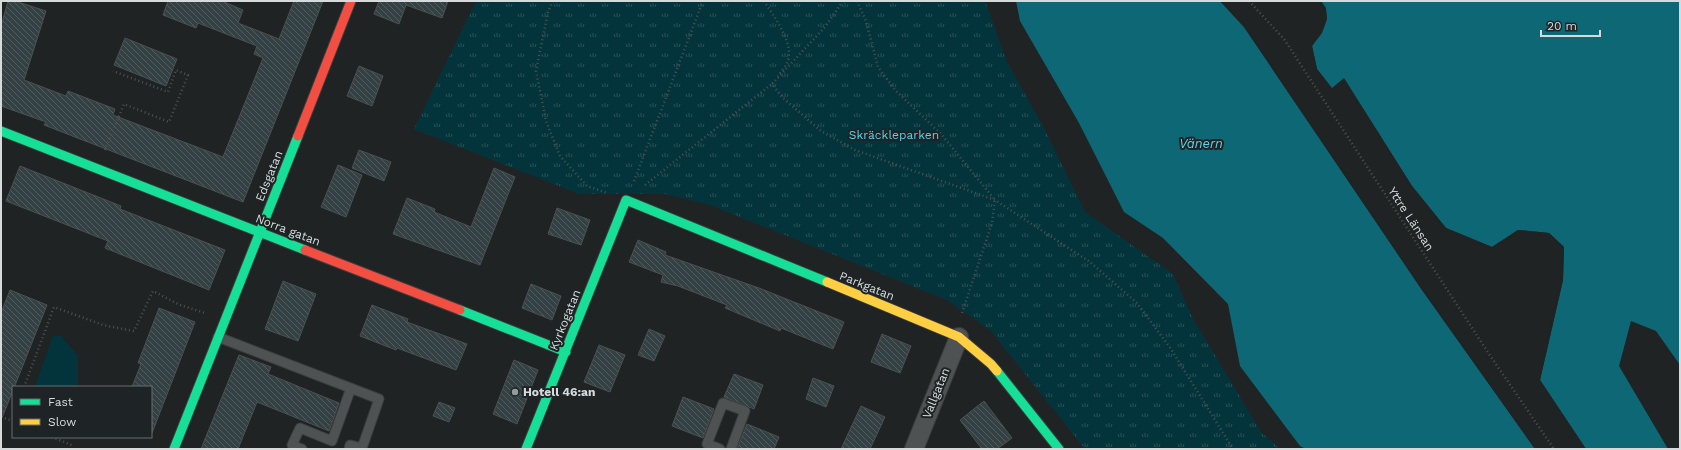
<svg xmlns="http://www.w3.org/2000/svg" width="1681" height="450" font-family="'Work Sans',sans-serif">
<defs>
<pattern id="park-tufts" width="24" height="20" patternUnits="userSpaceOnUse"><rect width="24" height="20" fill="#04343b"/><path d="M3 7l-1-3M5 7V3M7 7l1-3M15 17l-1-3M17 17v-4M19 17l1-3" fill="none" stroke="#285157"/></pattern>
<pattern id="building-back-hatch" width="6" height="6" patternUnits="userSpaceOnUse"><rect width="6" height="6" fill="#334144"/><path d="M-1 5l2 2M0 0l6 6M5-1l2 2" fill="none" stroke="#505c5e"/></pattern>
</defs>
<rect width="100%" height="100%" fill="#202324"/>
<path fill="#04343b" d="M 53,335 L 61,336 L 78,356 L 78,387 L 35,387 Z"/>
<path fill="url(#park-tufts)" d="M 476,1 L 985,1 L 1007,62 L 1045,130 L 1085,212 L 1173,274 L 1192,317 L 1261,432 L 1280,449 L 1085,449 L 990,330 L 947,300 L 710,205 L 666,194 L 579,194 L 414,129 Z"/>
<path fill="#0d6775" d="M 1016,1 L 1220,1 L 1244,27 L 1422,290 L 1535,449 L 1306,449 L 1300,446 L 1240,366 L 1228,304 L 1163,238 L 1124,212 L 1079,123 L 1020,21 Z
M 1321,1 L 1680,1 L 1680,365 L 1656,331 L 1631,321 L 1619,366 L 1668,449 L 1586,449 L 1540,380 L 1563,280 L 1564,247 L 1549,233 L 1518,230 L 1492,247 L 1446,228 L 1412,186 L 1344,79 L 1332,89 L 1317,69 L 1312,46 C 1323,30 1333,19 1321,1 Z"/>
<path fill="#202324" d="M 1220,1 L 1223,1 L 1245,25 L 1423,289 L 1537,449 L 1535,449 L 1422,290 L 1244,27 Z
M 1319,1 L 1321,1 L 1326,8 L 1327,19 L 1322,33 L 1312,46 L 1317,69 L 1332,88 L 1344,78 L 1412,186 L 1446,228 L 1492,247 L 1518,230 L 1549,233 L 1564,247 L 1563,280 L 1540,380 L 1586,449 L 1583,449 L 1538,380 L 1561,279 L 1562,248 L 1548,235 L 1518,232 L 1492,249 L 1444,229 L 1411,187 L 1343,81 L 1331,90 L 1315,70 L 1310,45 L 1320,32 L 1325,19 L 1324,9 Z"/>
<path fill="url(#building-back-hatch)" stroke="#4d5050" d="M 8,1 L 15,1 L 46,11 L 24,80 L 66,96 L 68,91 L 115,109 L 113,115 L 223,157 L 263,58 L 254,54 L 257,46 L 198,23 L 196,28 L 163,15 L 168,1 L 222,1 L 243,10 L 238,23 L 279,39 L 294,1 L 323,1 L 243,202 L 44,125 L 46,122 L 1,106 L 1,26 Z
M 379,1 L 448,1 L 442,18 L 406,5 L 399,24 L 374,14 Z
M 125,38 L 177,59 L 166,86 L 114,65 Z
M 359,66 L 383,76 L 372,106 L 347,96 Z
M 359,150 L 391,162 L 384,181 L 352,168 Z
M 338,165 L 362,175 L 346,217 L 321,207 Z
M 20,166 L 121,206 L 120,209 L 225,250 L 209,290 L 105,248 L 108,241 L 6,201 Z
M 494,168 L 515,177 L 480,265 L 393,234 L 407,198 L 435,209 L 434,212 L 471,227 Z
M 557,208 L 590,220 L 581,245 L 548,234 Z
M 638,240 L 666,252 L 665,255 L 759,288 L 844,322 L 833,349 L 781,328 L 780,331 L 725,308 L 727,305 L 678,286 L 661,282 L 663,275 L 629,262 Z
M 283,281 L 316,294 L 298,341 L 265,329 Z
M 531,284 L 561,296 L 552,320 L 522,308 Z
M 10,290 L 47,305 L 2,418 L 1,313 Z
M 372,305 L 408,319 L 407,322 L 467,344 L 456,370 L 397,348 L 396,350 L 360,336 Z
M 159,308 L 195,322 L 152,433 L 151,387 L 132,387 L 141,364 L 138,363 Z
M 649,329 L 665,336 L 654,361 L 638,355 Z
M 882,334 L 911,346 L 900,373 L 871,362 Z
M 599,345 L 625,355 L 610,392 L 584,382 Z
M 239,355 L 271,367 L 268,374 L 339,403 L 329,431 L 257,402 L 238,449 L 201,449 Z
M 514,360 L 538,370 L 517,424 L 493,414 Z
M 734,374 L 763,385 L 754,409 L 724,397 Z
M 813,378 L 834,386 L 826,407 L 806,399 Z
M 683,397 L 714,409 L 703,438 L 672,426 Z
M 984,401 L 1012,438 L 997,449 L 982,449 L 960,420 Z
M 439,402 L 455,408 L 449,422 L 433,416 Z
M 861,406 L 885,417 L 870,449 L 841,449 Z
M 747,424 L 779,437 L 774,449 L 737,449 Z"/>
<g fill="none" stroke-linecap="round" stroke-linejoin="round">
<defs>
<path id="lane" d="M 218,337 L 379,399 L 362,448 L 350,445 L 349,449
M 302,449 L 292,445 L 300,428 L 332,441 L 351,388
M 720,449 L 707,444 L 723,403 L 745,411 L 731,449"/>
<path id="street" d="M 914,449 L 959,337"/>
<path id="fast" d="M 1,131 L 305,250
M 460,310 L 566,352
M 997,371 L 1059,449
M 174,449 L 298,136
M 526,449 L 626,200 L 827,282"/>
<path id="slow" d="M 827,282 L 959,337 L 991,364 L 997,371"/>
<path id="jam" d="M 298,136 L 351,1
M 305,250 L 460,310"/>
</defs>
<use href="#lane" stroke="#3b3d3e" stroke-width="11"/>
<use href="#street" stroke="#3b3d3e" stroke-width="20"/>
<use href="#fast" stroke="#3b3d3e" stroke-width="11"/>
<use href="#slow" stroke="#3b3d3e" stroke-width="11"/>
<use href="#jam" stroke="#3b3d3e" stroke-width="11"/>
<path stroke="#4f5252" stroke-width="2.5" stroke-dasharray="1 3" stroke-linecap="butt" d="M 553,1 L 548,12 L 536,71 L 546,121 L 560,156 L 587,186 L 607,193
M 764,1 C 773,15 794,43 788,60 C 787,66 781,71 778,76
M 843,1 L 825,27 L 772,84 L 782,97 L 821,131 L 855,150 L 995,200 L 1090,262 L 1137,303 L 1171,349 L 1233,449
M 857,1 L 866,21 L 878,67 L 896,91 L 941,134 L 995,200 L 992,223 L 961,316
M 1249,1 L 1284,39 L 1489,354 L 1554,449
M 105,150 L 124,104 L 169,122 L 188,75 L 176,70 L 168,92 L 113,71
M 634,181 L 703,1
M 645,185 L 773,83
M 24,387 L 54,307 L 103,325 L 134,331 L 153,291 L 180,305 L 205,313
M 1,417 L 13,421
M 52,437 L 74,446"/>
<use href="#lane" stroke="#4f5252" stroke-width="9"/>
<use href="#street" stroke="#4f5252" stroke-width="18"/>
<use href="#fast" stroke="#16e098" stroke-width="9"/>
<use href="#slow" stroke="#ffcf43" stroke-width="9"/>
<use href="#jam" stroke="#f24e42" stroke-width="9"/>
</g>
<circle fill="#969a9b" stroke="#1e2426" stroke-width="1.5" cx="515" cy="392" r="4"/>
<g text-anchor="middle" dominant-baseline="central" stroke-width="4" stroke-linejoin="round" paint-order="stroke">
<g font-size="12" fill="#55d2e8" stroke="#1e2426">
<text x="894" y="135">Skräckleparken</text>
</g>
<g font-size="12" fill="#d6dadb" stroke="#1e2426">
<text transform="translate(269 176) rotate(-68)">Edsgatan</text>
<text transform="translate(1411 219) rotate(57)">Yttre Länsan</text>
<text transform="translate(288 230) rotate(21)">Norra gatan</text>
<text transform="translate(867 286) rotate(22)">Parkgatan</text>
<text transform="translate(565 320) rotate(-68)">Kyrkogatan</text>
<text transform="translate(936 393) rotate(-68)">Vallgatan</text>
</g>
<g font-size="12" font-weight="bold" fill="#d6dadb" stroke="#1e2426" text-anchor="start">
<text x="523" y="392">Hotell 46:an</text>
</g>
<g font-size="13" font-style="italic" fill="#5bd7ee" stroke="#1e2426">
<text x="1201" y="143">Vänern</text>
</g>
</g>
<rect width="1681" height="450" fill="none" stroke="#d6dadb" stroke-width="4"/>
<rect x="12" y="386" width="140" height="52" fill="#1e2426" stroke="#686d6e"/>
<rect x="20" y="399" width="20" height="6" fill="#16e098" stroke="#686d6e"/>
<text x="48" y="406" font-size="12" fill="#d6dadb">Fast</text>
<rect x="20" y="419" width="20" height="6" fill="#ffcf43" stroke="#686d6e"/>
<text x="48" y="426" font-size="12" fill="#d6dadb">Slow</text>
<path d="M1541 30v6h59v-6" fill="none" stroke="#d6dadb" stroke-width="2"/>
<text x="1547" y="30" font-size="12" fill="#d6dadb" stroke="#1e2426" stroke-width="3" paint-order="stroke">20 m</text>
</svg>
